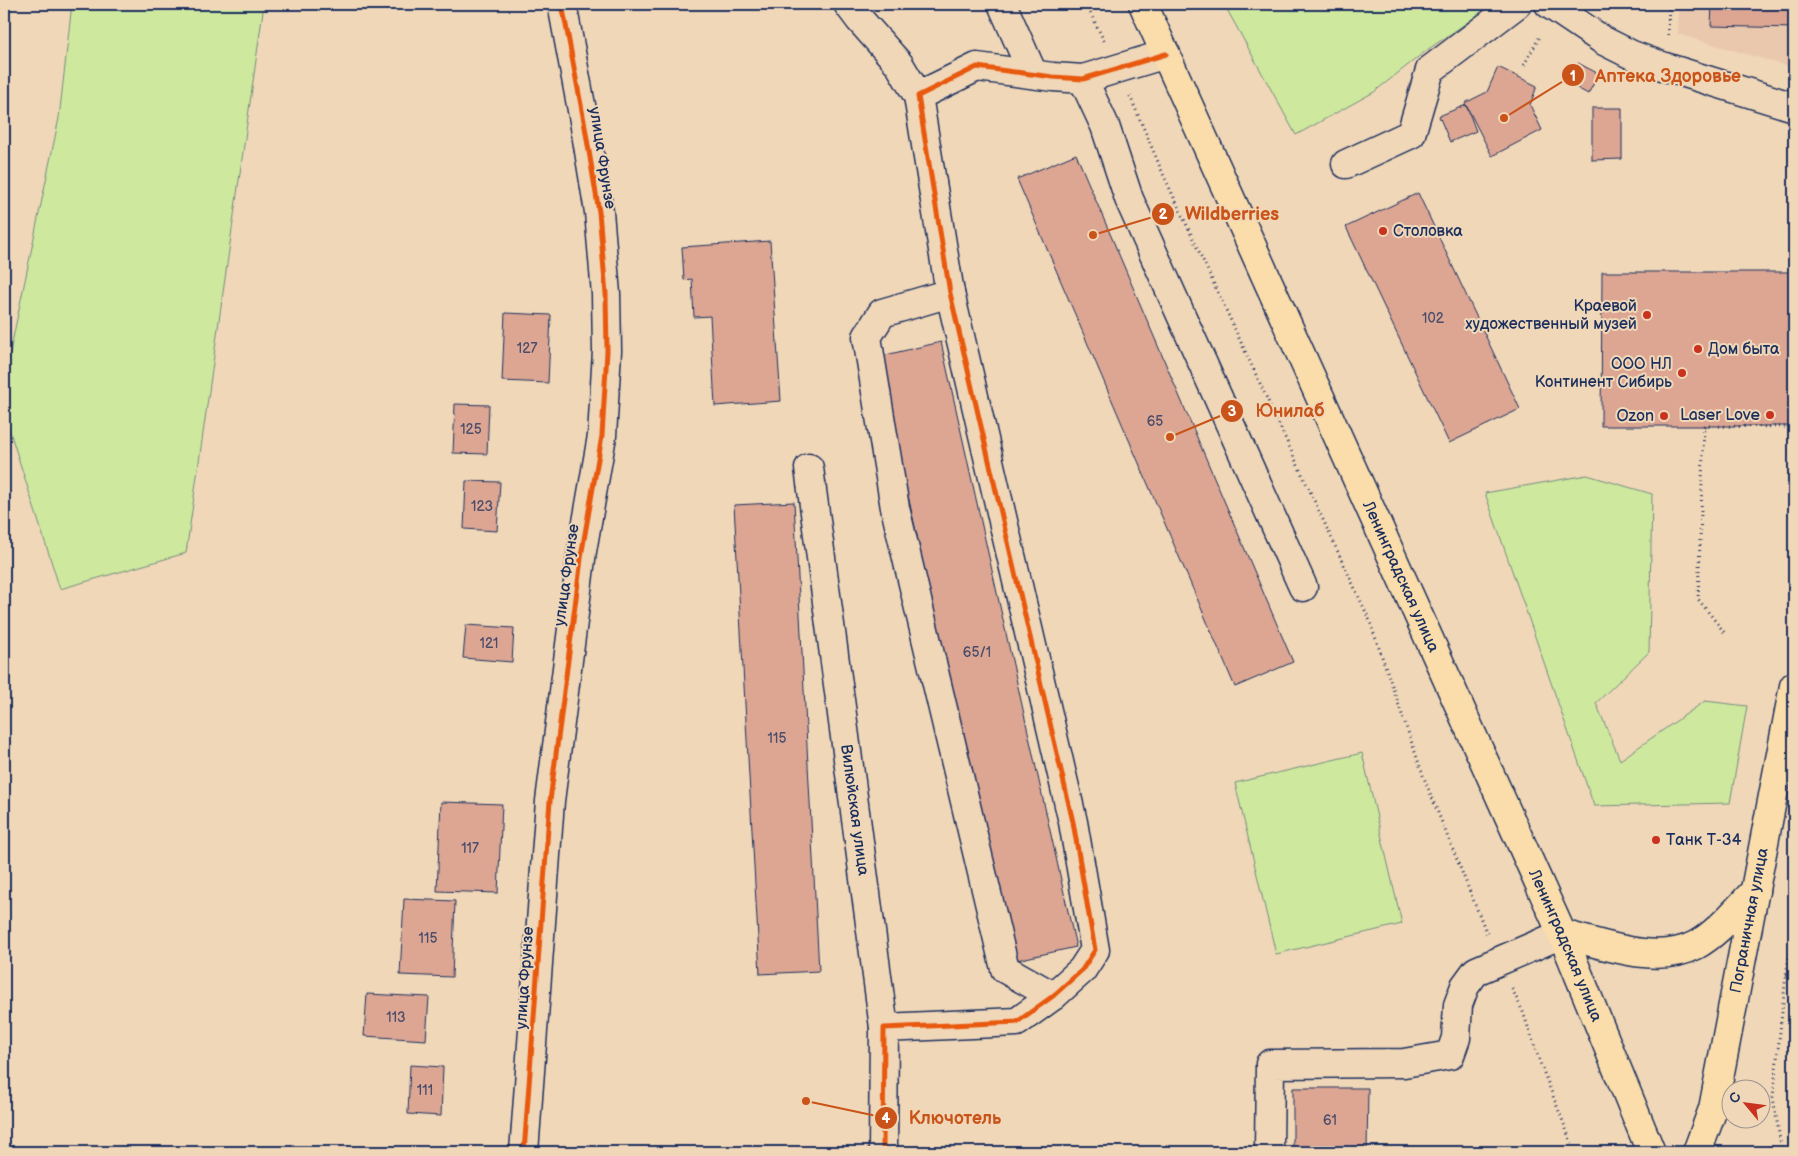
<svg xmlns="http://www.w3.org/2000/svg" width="1798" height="1156" font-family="'Balsamiq Sans',sans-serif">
<rect width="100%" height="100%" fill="#f0d7b8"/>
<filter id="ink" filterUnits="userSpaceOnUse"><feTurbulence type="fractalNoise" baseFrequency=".02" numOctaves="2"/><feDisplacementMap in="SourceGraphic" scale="10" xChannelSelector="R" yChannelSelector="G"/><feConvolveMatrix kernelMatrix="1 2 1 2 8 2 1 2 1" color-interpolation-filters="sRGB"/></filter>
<g filter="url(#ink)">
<path fill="#eac8ad" d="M 1679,4 L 1794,4 L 1794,68 L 1678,34 Z"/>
<path fill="#cee89e" stroke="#748c7e" d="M 72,4 L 264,4 L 186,553 L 60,589 L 4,413 L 4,381 L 59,118 Z
M 1224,4 L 1476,4 L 1484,11 L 1427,50 L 1374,92 L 1296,135 Z
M 1587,475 L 1652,494 L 1649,652 L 1596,703 L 1620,760 L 1705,701 L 1747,706 L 1730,803 L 1594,806 L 1485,493 Z
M 1362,753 L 1402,924 L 1276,954 L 1235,783 Z"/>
<path fill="#dca693" stroke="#1b2f5e" d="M 1712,4 L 1794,4 L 1794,28 L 1711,26 Z
M 1578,63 L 1599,74 L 1588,94 L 1568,83 Z
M 1498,67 L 1537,86 L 1530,105 L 1542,130 L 1492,156 L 1465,103 L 1487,92 Z
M 1466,105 L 1476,131 L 1450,142 L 1439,116 Z
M 1592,108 L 1622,108 L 1622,159 L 1592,160 Z
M 1076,154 L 1293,662 L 1235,687 L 1017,179 Z
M 1418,193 L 1520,409 L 1449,443 L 1346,227 Z
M 770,241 L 781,401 L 715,406 L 710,316 L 694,317 L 692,279 L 684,280 L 682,247 Z
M 1602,272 L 1794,272 L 1794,426 L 1601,426 Z
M 505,313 L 551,315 L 548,383 L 502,381 Z
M 941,342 L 1076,947 L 1012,961 L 877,357 Z
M 455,404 L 489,405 L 487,454 L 453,453 Z
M 466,481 L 500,482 L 497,531 L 464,529 Z
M 794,502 L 819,971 L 760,974 L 734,505 Z
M 466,625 L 514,628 L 512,662 L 463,658 Z
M 441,802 L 502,804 L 498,893 L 437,891 Z
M 404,899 L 455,901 L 452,977 L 400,975 Z
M 367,994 L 429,997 L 426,1040 L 364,1036 Z
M 1794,1049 L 1794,1095 L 1790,1095 Z
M 410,1065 L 443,1067 L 441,1116 L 408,1114 Z
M 1293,1088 L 1368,1088 L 1367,1152 L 1293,1152 Z
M 1790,1095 L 1794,1095 L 1794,1120 Z"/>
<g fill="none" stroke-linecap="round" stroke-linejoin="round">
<defs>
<g id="minor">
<path d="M 848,4 L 860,20 L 899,64 L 918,96"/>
<path d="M 1002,4 L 1033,74"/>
<path d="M 1549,4 L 1604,41 L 1632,55 L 1662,66 L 1794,107"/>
<path d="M 1083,79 L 1105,126 L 1129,199 L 1303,587"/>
<path d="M 1346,164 L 1411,134 L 1430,70 L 1517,4"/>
<path d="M 950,293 L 882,313 L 867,337 L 895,508 L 1005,969 L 1053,996"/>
<path id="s1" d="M 809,468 L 884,1028 L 883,1152"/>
<path d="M 884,1028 L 1017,1022 L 1053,996 L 1082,970 L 1095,950 L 1073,822 L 950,293 L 918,96 L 977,67 L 1053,77 L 1083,79 L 1166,54"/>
<path d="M 524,1152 L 550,801 L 582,551 L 602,436 L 607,351 L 606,294 L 599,212 L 584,121 L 562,4"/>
<path d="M 1269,1152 L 1270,1064 L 1404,1063 L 1450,1055 L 1456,1038 L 1458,1005 L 1465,986 L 1476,971 L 1562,934"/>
</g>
<g id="major">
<path id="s2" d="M 1143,4 L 1562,934 L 1651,1152"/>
<path d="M 1562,934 C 1603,944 1656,966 1696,945 C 1718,933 1737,909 1755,891"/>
<path id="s3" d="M 1697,1152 L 1713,1109 L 1794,686"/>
</g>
</defs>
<use href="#minor" stroke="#1b2f5e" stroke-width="31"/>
<use href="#major" stroke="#1b2f5e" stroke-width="31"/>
<path stroke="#1b2f5e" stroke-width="3" stroke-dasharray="1 4" stroke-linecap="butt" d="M 1086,4 L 1104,41
M 1668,35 L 1669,4
M 1524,65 L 1540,36
M 1130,96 L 1164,176 L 1369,619 L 1424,778 L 1487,934
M 1724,632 L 1698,599 L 1704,426 L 1794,427
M 1786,975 L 1794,976
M 1512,989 L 1523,1012 L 1542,1068 L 1575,1152
M 1782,1152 L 1773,1097 L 1786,975 L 1791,945 L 1794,945"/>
<use href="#minor" stroke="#f0d7b8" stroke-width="28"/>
<use href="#major" stroke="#faddab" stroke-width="28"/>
<defs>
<path id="cycleway" d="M 524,1152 L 550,801 L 582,551 L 602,436 L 607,351 L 606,294 L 599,212 L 584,121 L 562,4
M 883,1152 L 884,1028 L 1017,1022 L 1053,996 L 1082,970 L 1095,950 L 1073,822 L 950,293 L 918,96 L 977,67 L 1053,77 L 1083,79 L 1166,54"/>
</defs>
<use href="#cycleway" stroke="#f0d7b8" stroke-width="8"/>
<use href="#cycleway" stroke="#e8590c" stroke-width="5"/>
</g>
</g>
<g fill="#c8321e" stroke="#f0d7b8" stroke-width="2">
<circle cx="1383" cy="231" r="5"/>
<circle cx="1647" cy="315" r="5"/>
<circle cx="1698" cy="349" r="5"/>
<circle cx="1682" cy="373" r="5"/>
<circle cx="1770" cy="415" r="5"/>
<circle cx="1664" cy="416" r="5"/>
<circle cx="1656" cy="840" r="5"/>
</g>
<g text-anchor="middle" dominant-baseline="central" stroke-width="4" stroke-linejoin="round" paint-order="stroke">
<g font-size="14" fill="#4b4d6b">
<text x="1433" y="318">102</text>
<text x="527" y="348">127</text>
<text x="1155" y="421">65</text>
<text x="471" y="429">125</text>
<text x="482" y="506">123</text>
<text x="489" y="643">121</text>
<text x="977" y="652">65/1</text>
<text x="777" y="738">115</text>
<text x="470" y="848">117</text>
<text x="428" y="938">115</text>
<text x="396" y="1017">113</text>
<text x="425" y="1090">111</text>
<text x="1330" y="1120">61</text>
</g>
<g font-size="16" fill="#1b2f5e" stroke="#f0d7b8">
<text transform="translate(602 158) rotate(81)">улица Фрунзе</text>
<text transform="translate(567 575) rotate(-82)">улица Фрунзе</text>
<text stroke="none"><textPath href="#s2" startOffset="628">Ленинградская улица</textPath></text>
<text stroke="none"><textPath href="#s1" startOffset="345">Вилюйская улица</textPath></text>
<text stroke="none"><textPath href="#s3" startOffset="238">Пограничная улица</textPath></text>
<text stroke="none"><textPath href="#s2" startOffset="1032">Ленинградская улица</textPath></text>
<text transform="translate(525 978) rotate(-86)">улица Фрунзе</text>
</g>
<g font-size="16" fill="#1b2f5e" stroke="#f0d7b8" text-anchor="end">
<text x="1393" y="231" text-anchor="start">Столовка</text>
<text x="1637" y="306">Краевой<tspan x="1637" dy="18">художественный музей</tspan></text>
<text x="1708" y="349" text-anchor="start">Дом быта</text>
<text x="1672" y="364">ООО НЛ<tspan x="1672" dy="18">Континент Сибирь</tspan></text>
<text x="1760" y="415">Laser Love</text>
<text x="1654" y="416">Ozon</text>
<text x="1666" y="840" text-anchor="start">Танк Т-34</text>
</g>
</g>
<path fill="none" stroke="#c95318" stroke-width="2" d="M1504 118L1573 75M1093 235L1163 214M1170 437L1232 411M806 1101L886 1118"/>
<g fill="#c95318" stroke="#f0d7b8" stroke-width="2">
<circle cx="1504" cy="118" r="5"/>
<circle cx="1093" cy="235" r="5"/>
<circle cx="1170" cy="437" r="5"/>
<circle cx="806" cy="1101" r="5"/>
<circle cx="1573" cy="75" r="12"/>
<circle cx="1163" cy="214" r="12"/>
<circle cx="1232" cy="411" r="12"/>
<circle cx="886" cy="1118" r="12"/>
</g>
<g font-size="15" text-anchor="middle" font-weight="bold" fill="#fff">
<text x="1573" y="81">1</text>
<text x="1163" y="219">2</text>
<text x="1232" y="416">3</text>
<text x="886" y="1123">4</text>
</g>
<g font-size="18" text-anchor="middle" font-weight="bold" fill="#c95318" stroke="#f0d7b8" stroke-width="4" stroke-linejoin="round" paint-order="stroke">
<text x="1668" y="82">Аптека Здоровье</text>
<text x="1232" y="220">Wildberries</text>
<text x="1290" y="417">Юнилаб</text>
<text x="955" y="1124">Ключотель</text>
</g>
<rect width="1798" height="1156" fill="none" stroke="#f0d7b8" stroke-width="20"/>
<rect x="10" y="10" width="1778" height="1136" fill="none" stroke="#1b2f5e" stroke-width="2" filter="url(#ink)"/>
<g transform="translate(1746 1104) rotate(299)"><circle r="24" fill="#f0d7b8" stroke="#9b9494"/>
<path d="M0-4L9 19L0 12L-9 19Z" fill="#c8321e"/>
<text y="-8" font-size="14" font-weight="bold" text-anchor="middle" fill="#1b2f5e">С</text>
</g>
</svg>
